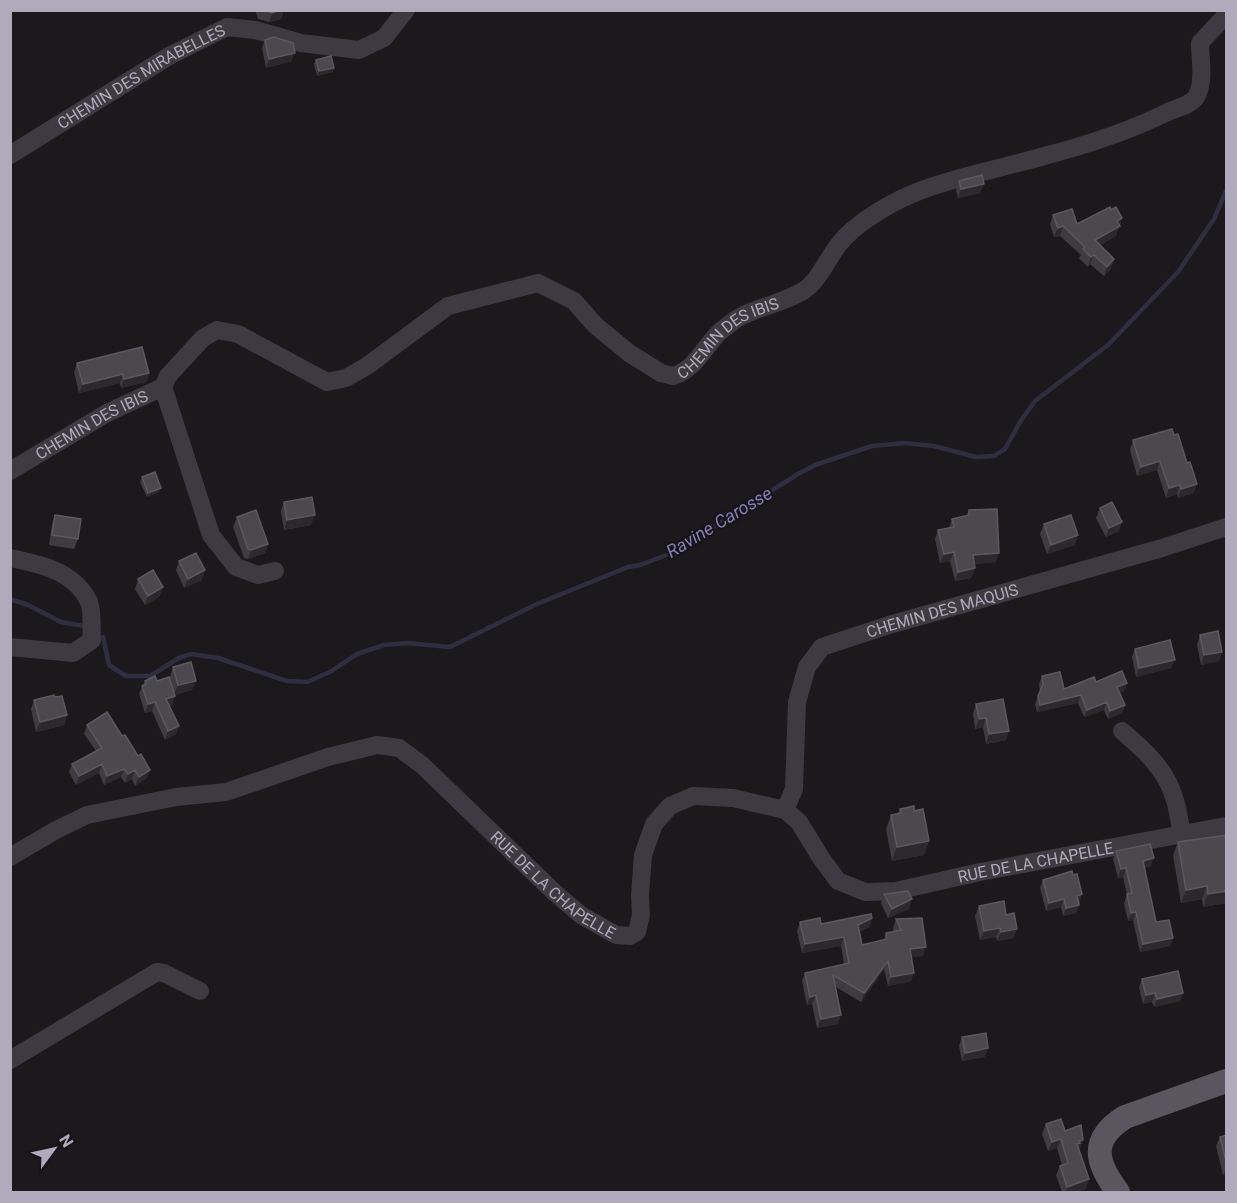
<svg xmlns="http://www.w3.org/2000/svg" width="1237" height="1203" font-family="Roboto,sans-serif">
<rect width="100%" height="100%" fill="#1b191c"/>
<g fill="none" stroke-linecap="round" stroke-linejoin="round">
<path stroke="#2e2e41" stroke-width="4.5" d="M 10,599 L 28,605 L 61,622 L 84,626
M 103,637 L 109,665 L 126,676 L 150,676 L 179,658 L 191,654 L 218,658 L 287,681 L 307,682 L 330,672 L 357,654 L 384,645 L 407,643 L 450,647 L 537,604 L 628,567 L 640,565 L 672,553 L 798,474 L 815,465 L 872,446 L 905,443 L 934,446 L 976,457 L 994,456 L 1005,449 L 1020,422 L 1035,401 L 1108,345 L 1178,272 L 1214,219 L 1226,191"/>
<g stroke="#3d3a41" stroke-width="18">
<path id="s1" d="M 10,155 L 169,56 L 227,27 L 255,30 L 301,43 L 359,50 L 384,38 L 406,10"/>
<path d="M 163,387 L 211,535 L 236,567 L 258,575 L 275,571"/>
<path id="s2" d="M 10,471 L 107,413 L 163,387 L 168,376 L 203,338 L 217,330 L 238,334 L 327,382 L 346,378 L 367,366 L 448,306 L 538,283 L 574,301 L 595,325 L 629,353 L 661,373 L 673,376 C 697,369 704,345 722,330 C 729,325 736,318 744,315 C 763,306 785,302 803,291 C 819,281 827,259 839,244 C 856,222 895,200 922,190 C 962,175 1003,168 1044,156 C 1087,145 1129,131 1168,112 C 1177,108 1191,105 1196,97 C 1205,82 1200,59 1200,43 L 1226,15"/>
<path d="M 10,558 C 41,564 74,571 89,602 C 93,612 91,629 92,640 L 73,653 L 10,647"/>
<path d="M 1122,731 C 1143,749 1165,768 1174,797 C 1178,808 1179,821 1182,834"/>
<path id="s3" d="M 785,810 L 794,789 L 797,702 L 807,667 L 822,647 L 889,625 L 1162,548 L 1226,527"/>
<path id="s4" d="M 10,857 L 56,830 L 87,815 L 176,797 L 226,792 L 328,757 L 377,745 L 399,748 L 422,765 L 554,892 L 581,915 L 616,935 L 630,936 L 637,932 L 641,915 L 640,895 L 643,855 L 654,824 L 670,806 L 693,796 L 733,798 L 785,810 L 799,822 L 821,858 L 838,881 L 865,892 L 896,891 L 980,872 L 1226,826"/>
<path d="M 10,1060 L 157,972 L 164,973 L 200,991"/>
</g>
<path stroke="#5a5660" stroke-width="24" d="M 1118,1192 C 1095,1162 1090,1139 1125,1117 L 1226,1081"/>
</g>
<path fill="#3f3c41" d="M 255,10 L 284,10 L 281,19 L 269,22 L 258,19 Z
M 265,40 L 292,61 L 266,68 L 262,48 Z
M 316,60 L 334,68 L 332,72 L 317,76 L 314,64 Z
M 959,181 L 984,184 L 980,193 L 958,198 L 956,191 Z
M 1111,210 L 1122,218 L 1116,236 L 1100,245 L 1111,269 L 1104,276 L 1090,264 L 1088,267 L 1079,258 L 1081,255 L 1060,236 L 1054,237 L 1050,224 L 1053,215 L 1077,224 Z
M 77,363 L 149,373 L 146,382 L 121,388 L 120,383 L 79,393 L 74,372 Z
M 1174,435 L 1187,463 L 1194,493 L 1178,498 L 1177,494 L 1166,498 L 1157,470 L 1137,476 L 1130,450 L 1133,440 Z
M 142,477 L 159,492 L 147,497 L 140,482 Z
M 284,502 L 311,525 L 284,530 L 281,511 Z
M 1100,508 L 1119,531 L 1106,537 L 1096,518 Z
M 969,510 L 996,562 L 974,564 L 975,568 L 971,578 L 955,581 L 950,561 L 940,563 L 935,539 L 938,530 L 949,528 L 952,519 L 967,515 Z
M 55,515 L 78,539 L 74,549 L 49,545 L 52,524 Z
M 237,517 L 268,544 L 265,553 L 248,559 L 244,558 L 233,527 Z
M 1044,524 L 1075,545 L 1047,554 L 1040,534 Z
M 179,561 L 202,580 L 184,588 L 176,570 Z
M 138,579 L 163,587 L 159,597 L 145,605 L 135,589 Z
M 1200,635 L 1222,652 L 1219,661 L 1201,665 L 1197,645 Z
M 1135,649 L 1171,668 L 1136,677 L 1132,657 Z
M 173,667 L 192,690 L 175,695 L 175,696 L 172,705 L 169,706 L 179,726 L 176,734 L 165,740 L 152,711 L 145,713 L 139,694 L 145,681 L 157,681 L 171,685 L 170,677 Z
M 1042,676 L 1064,689 L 1096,682 L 1127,683 L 1124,691 L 1119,693 L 1125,705 L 1122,713 L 1108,719 L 1104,710 L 1084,717 L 1078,703 L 1037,712 L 1035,704 L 1040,691 L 1039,684 Z
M 55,697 L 67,715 L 64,725 L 36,732 L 31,709 L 34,700 Z
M 976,704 L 1006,740 L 986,744 L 983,727 L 975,729 L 973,714 Z
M 87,725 L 147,778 L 135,786 L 132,779 L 125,783 L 121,777 L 104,785 L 99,773 L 76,785 L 69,772 L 72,764 L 96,751 L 84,734 Z
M 900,809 L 914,811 L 929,841 L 924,855 L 892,861 L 886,829 L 891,815 L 898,814 Z
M 1227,835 L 1227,903 L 1203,907 L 1202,899 L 1181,903 L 1173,855 L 1178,842 Z
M 1116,851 L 1151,866 L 1144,868 L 1156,922 L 1173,938 L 1170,946 L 1140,952 L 1133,920 L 1128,921 L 1124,903 L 1127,894 L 1123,877 L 1118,878 L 1113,859 Z
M 1043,880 L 1080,902 L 1076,913 L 1063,916 L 1061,907 L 1046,911 L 1040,888 Z
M 884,894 L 909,909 L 888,918 L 881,903 Z
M 979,906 L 1006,915 L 1014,938 L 997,941 L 996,937 L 980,940 L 975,916 Z
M 872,918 L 869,927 L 859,932 L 862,945 L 884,940 L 886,933 L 894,932 L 893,928 L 896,919 L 923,956 L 912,957 L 911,981 L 888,986 L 884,969 L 861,1002 L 836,987 L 838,1024 L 817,1028 L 812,1004 L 807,1005 L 802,981 L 805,973 L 844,964 L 841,946 L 802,953 L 797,931 L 800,922 L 821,924 Z
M 1142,979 L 1183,993 L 1180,1001 L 1154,1007 L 1152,1002 L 1143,1004 L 1139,987 Z
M 962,1037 L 985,1057 L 962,1061 L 959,1046 Z
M 1046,1124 L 1065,1131 L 1080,1149 L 1079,1149 L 1086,1189 L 1074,1192 L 1062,1192 L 1056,1175 L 1060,1166 L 1062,1165 L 1057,1148 L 1048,1151 L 1042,1134 Z
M 1227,1135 L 1227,1174 L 1223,1175 L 1216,1146 L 1220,1137 Z"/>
<path fill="#2b292d" d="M 280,10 L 284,10 L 281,19 L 269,22 L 272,13 Z
M 295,53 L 292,61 L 266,68 L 269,59 Z
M 334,68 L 332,72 L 317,76 L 319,71 Z
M 984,184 L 980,193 L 958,198 L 961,189 Z
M 1122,218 L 1116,236 L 1091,249 L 1095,240 L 1117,221 Z
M 1063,226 L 1060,236 L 1054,237 L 1058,228 Z
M 1094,255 L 1090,264 L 1088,267 L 1091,257 Z
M 1114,259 L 1111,269 L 1104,276 L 1107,267 Z
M 149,373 L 146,382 L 121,388 L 124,379 Z
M 123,374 L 120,383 L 79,393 L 83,384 Z
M 1160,461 L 1157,470 L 1137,476 L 1141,467 Z
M 1197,484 L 1194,493 L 1178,498 L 1181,489 Z
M 1180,485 L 1177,494 L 1166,498 L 1169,488 Z
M 161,488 L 159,492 L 147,497 L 148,493 Z
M 315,515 L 311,525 L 284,530 L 287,520 Z
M 1122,522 L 1119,531 L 1106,537 L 1109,528 Z
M 1078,535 L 1075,545 L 1047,554 L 1051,545 Z
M 268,544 L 265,553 L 248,559 L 251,550 Z
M 954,552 L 950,561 L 940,563 L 944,554 Z
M 999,553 L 996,562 L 970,564 L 973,555 Z
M 975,568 L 971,578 L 955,581 L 958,572 Z
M 205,570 L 202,580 L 184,588 L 188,579 Z
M 163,587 L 159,597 L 145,605 L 148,596 Z
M 1222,652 L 1219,661 L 1201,665 L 1204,655 Z
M 1175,660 L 1171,668 L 1136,677 L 1139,668 Z
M 196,681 L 192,690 L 174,695 L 178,685 Z
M 1127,683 L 1124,691 L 1114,695 L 1117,687 Z
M 1081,695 L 1078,703 L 1037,712 L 1040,705 Z
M 175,696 L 172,705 L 163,708 L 166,699 Z
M 155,702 L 152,711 L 145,713 L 148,704 Z
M 1107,702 L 1104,710 L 1084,717 L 1087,710 Z
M 1125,705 L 1122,713 L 1108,719 L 1110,711 Z
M 67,715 L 64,725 L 36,732 L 40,722 Z
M 986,718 L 983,727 L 975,729 L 979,719 Z
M 179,726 L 176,734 L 165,740 L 168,731 Z
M 1009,731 L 1006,740 L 986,744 L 989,734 Z
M 102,764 L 99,773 L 76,785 L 79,776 Z
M 124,769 L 121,777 L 104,785 L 107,776 Z
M 135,770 L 132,779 L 125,783 L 128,774 Z
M 150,770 L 147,778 L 135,786 L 139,777 Z
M 929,841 L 924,855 L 892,861 L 897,847 Z
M 1154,858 L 1151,866 L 1140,869 L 1143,861 Z
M 1126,868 L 1123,877 L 1118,878 L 1121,869 Z
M 1207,886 L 1202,899 L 1181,903 L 1186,890 Z
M 1227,891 L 1227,903 L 1203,907 L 1208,894 Z
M 1082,894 L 1080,902 L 1074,904 L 1077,896 Z
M 912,899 L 909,909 L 888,918 L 892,909 Z
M 1064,899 L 1061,907 L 1046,911 L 1049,903 Z
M 1079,905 L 1076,913 L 1063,916 L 1066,908 Z
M 1136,912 L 1133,920 L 1128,921 L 1131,913 Z
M 872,918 L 869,927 L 855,934 L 858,925 Z
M 1000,928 L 996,937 L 980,940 L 984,931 Z
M 1017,929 L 1014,938 L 997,941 L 1001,932 Z
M 844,937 L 841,946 L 802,953 L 805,944 Z
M 1173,938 L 1170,946 L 1140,952 L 1143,944 Z
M 926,947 L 923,956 L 907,958 L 910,949 Z
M 888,961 L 884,969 L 861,1002 L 864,993 Z
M 914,973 L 911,981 L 888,986 L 891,977 Z
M 1155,993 L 1152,1002 L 1143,1004 L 1146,995 Z
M 1183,993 L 1180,1001 L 1154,1007 L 1157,999 Z
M 816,995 L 812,1004 L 807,1005 L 810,997 Z
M 841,1015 L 838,1024 L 817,1028 L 821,1019 Z
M 988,1048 L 985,1057 L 962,1061 L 965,1053 Z
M 1061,1139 L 1057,1148 L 1048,1151 L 1052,1142 Z
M 1083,1140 L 1080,1149 L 1077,1150 L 1074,1153 L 1079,1141 Z
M 1227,1166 L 1227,1174 L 1223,1175 Z
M 1089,1179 L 1086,1189 L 1074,1192 L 1065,1192 L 1067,1187 Z"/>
<path fill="#4b484e" stroke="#5b5860" stroke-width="1.5" d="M 265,10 L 280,10 L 272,13 Z
M 274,37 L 293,43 L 295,53 L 269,59 L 265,40 Z
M 331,56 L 334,68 L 319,71 L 316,60 Z
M 982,175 L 984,184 L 961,189 L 959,181 Z
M 1110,207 L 1111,210 L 1116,207 L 1122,218 L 1117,221 L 1120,226 L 1095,240 L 1114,259 L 1107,267 L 1094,255 L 1091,257 L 1083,249 L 1085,247 L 1063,226 L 1058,228 L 1053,215 L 1072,209 L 1077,224 Z
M 142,347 L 149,373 L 124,379 L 123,374 L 83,384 L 77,363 Z
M 1172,429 L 1174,435 L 1178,434 L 1187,463 L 1190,462 L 1197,484 L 1181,489 L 1180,485 L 1169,488 L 1160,461 L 1141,467 L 1133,440 Z
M 155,472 L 161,488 L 148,493 L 142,477 Z
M 312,497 L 315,515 L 287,520 L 284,502 Z
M 1112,502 L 1122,522 L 1109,528 L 1100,508 Z
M 997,509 L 999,553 L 973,555 L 975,568 L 958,572 L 954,552 L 944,554 L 938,530 L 954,527 L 952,519 L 969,515 L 969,510 Z
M 256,510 L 268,544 L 251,550 L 248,549 L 237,517 Z
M 55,515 L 81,519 L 78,539 L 52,535 Z
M 1071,515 L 1078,535 L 1051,545 L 1044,524 Z
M 196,553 L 205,570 L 188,579 L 179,561 Z
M 153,570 L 163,587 L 148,596 L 138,579 Z
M 1218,631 L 1222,652 L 1204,655 L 1200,635 Z
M 1170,640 L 1175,660 L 1139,668 L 1135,649 Z
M 191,662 L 196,681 L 178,685 L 173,667 Z
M 1122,671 L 1127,683 L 1117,687 L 1125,705 L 1110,711 L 1107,702 L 1087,710 L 1081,695 L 1040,705 L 1038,696 L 1043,684 L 1042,676 L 1060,672 L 1064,689 L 1094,677 L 1096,682 Z
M 155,676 L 157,681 L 169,677 L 175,696 L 166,699 L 179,726 L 168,731 L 155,702 L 148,704 L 142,686 L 146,684 L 145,681 Z
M 54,695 L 55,697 L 62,696 L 67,715 L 40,722 L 34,700 Z
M 1003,699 L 1009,731 L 989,734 L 986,718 L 979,719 L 976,704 Z
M 107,712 L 122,736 L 125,735 L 138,756 L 141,754 L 150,770 L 139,777 L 135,770 L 128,774 L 124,769 L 107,776 L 102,764 L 79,776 L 72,764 L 102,748 L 87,725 Z
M 914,806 L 914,811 L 923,809 L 929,841 L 897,847 L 891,815 L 901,813 L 900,809 Z
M 1227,835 L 1227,891 L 1208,894 L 1207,886 L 1186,890 L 1178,842 Z
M 1150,844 L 1154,858 L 1143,861 L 1156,922 L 1169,920 L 1173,938 L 1143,944 L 1136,912 L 1131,913 L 1127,894 L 1132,893 L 1126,868 L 1121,869 L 1116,851 Z
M 1072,871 L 1073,875 L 1077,874 L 1082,894 L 1077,896 L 1079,905 L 1066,908 L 1064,899 L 1049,903 L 1043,880 Z
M 908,891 L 912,899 L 892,909 L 884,894 Z
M 1004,901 L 1006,915 L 1014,913 L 1017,929 L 1001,932 L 1000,928 L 984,931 L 979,906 Z
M 871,914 L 872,918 L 858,925 L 862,945 L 887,939 L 886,933 L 901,930 L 896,919 L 922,918 L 926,947 L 910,949 L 914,973 L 891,977 L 888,961 L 864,993 L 833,975 L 841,1015 L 821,1019 L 816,995 L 810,997 L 805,973 L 849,963 L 844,937 L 805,944 L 800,922 L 820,918 L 821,924 Z
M 1178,971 L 1183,993 L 1157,999 L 1155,993 L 1146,995 L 1142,979 Z
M 986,1033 L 988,1048 L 965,1053 L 962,1037 Z
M 1061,1119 L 1065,1131 L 1081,1125 L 1083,1140 L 1079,1141 L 1080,1143 L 1077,1144 L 1089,1179 L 1067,1187 L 1060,1166 L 1068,1163 L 1061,1139 L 1052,1142 L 1046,1124 Z
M 1227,1135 L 1227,1165 L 1220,1137 Z"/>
<g text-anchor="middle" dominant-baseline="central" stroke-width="4.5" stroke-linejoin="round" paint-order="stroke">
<g font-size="16" fill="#b0abbc" stroke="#161417">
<text stroke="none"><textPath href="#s1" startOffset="153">CHEMIN DES MIRABELLES</textPath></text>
<text stroke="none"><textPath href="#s2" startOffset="849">CHEMIN DES IBIS</textPath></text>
<text stroke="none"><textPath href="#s2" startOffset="94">CHEMIN DES IBIS</textPath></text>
<text stroke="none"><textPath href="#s3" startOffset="297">CHEMIN DES MAQUIS</textPath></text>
<text stroke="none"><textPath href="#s4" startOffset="1264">RUE DE LA CHAPELLE</textPath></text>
<text stroke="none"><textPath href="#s4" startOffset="616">RUE DE LA CHAPELLE</textPath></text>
</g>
<g font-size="18" font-style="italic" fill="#837fba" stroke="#161417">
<text transform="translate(719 522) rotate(-31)">Ravine Carosse</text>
</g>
</g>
<rect width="1237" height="1203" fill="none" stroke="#b0abbc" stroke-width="24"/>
<g transform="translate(54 1149) rotate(57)" stroke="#161417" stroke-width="4.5" paint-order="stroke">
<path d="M0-4.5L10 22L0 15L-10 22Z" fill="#b0abbc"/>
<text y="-9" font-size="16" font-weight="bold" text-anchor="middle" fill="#b0abbc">N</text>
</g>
</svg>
